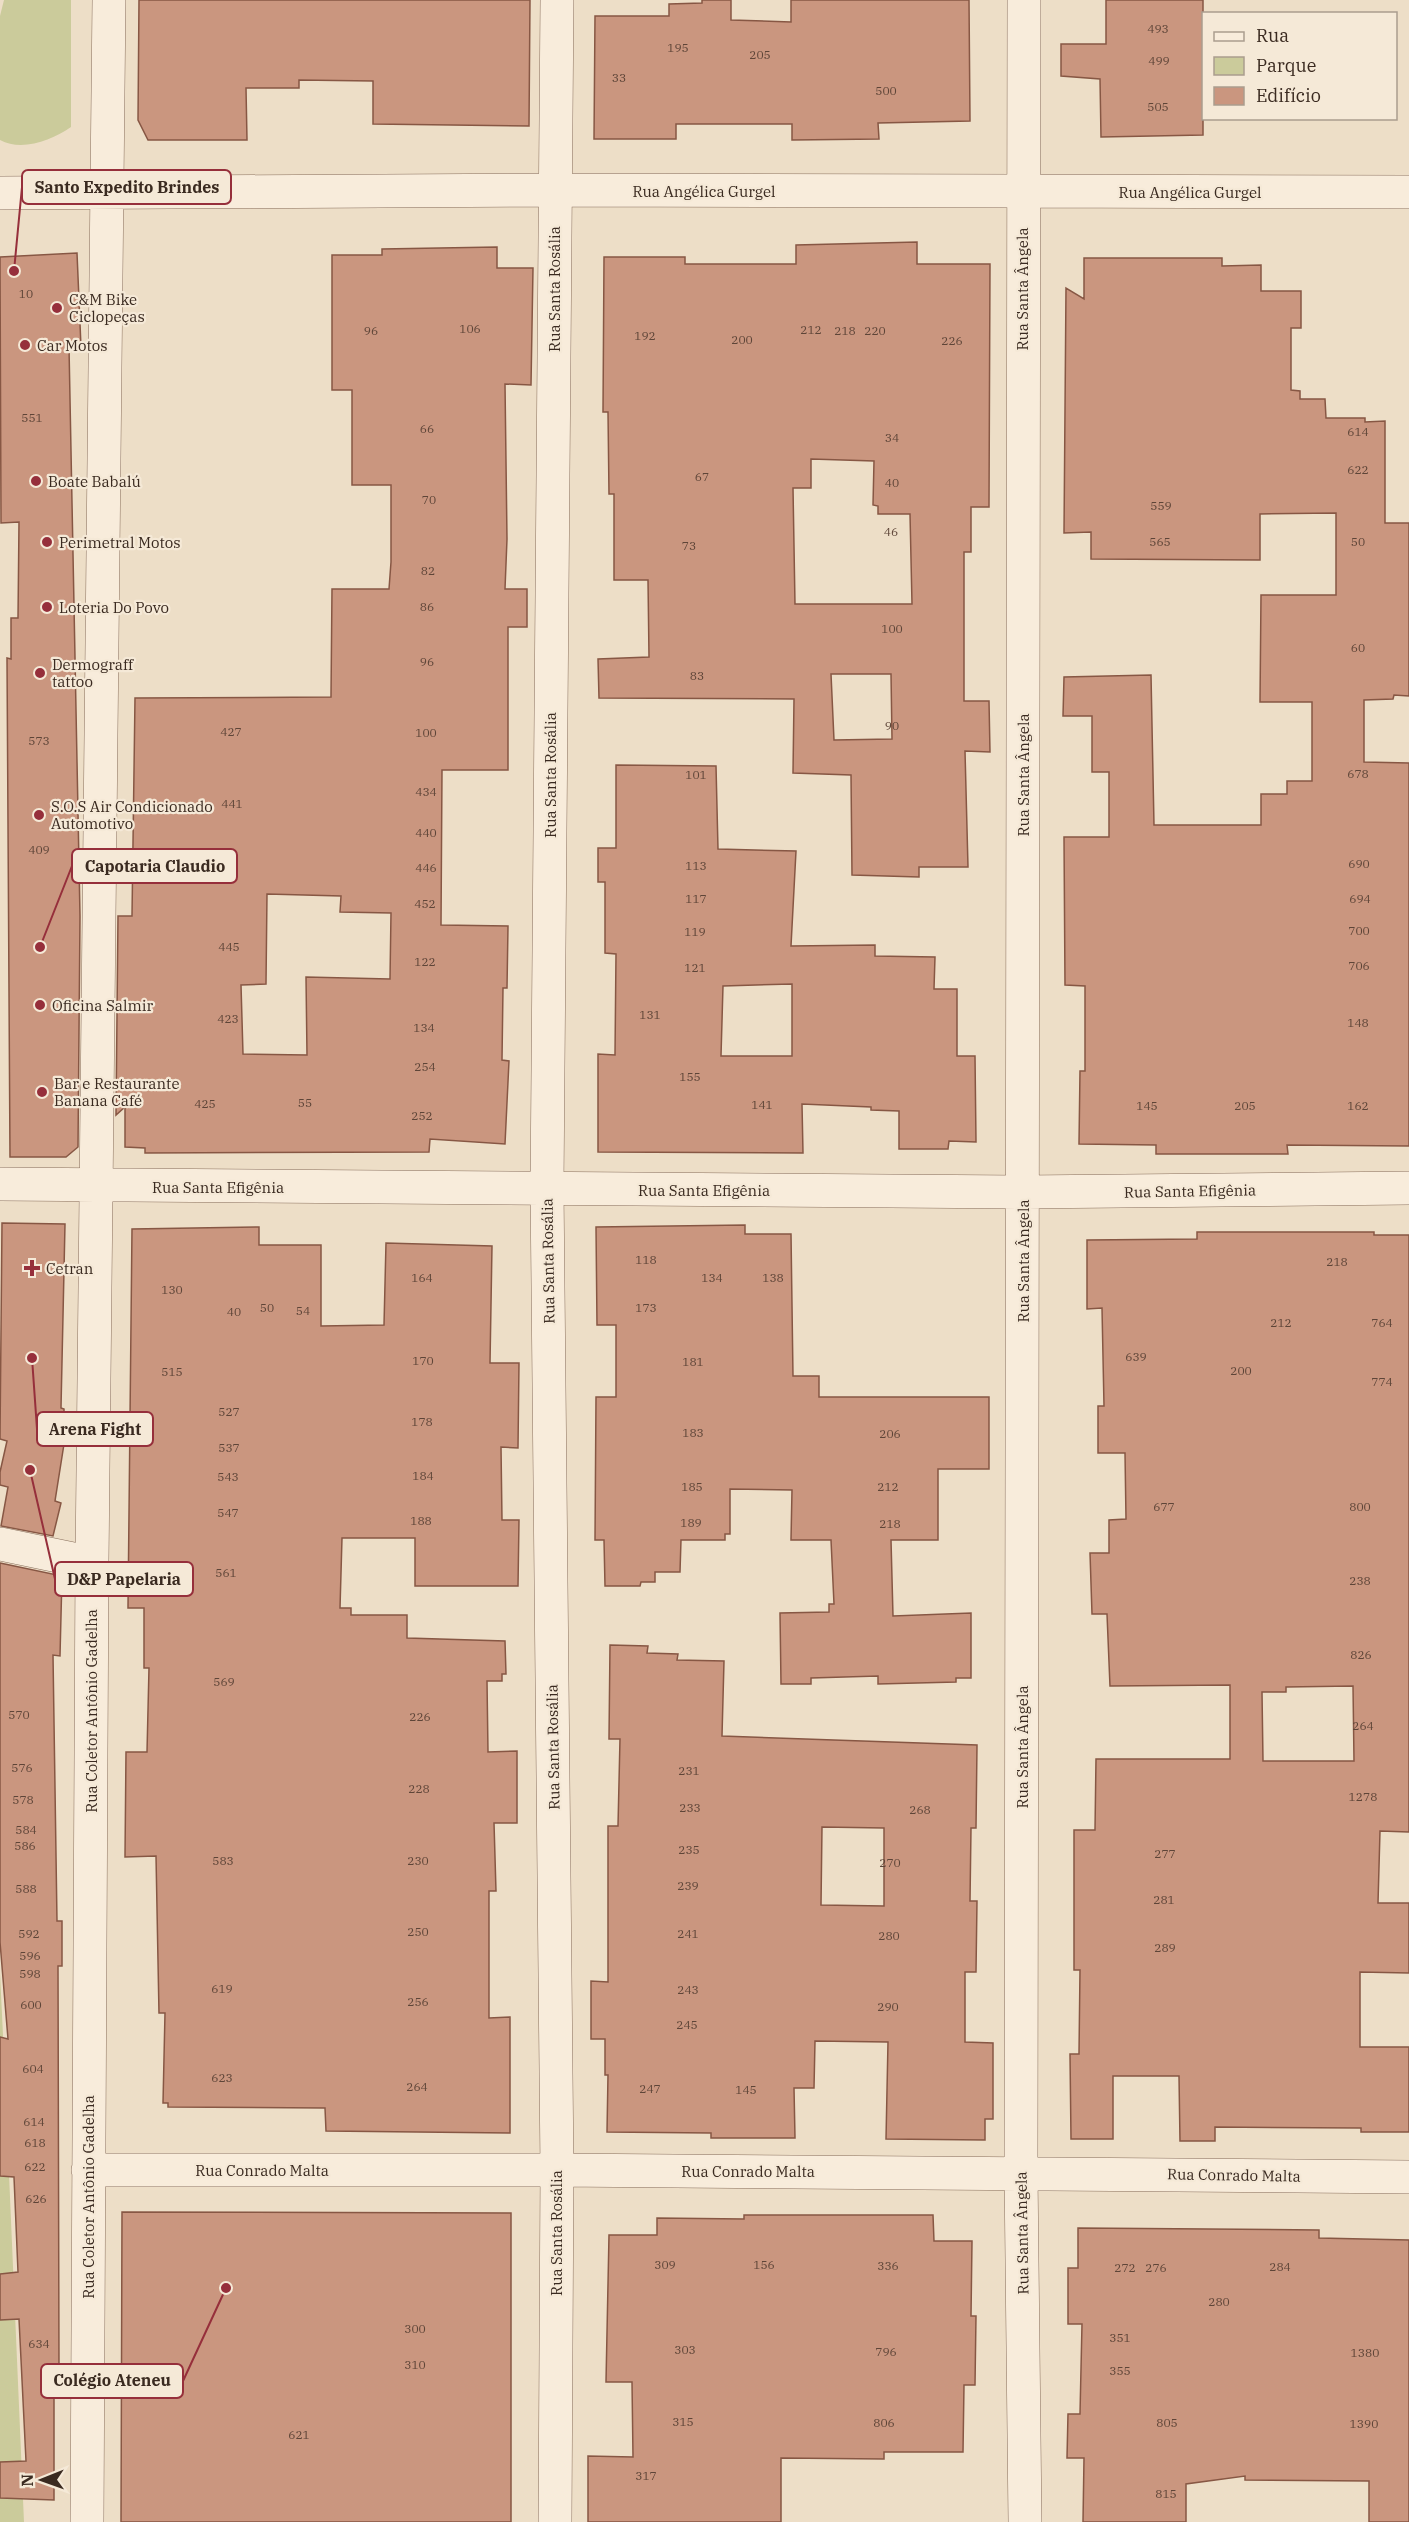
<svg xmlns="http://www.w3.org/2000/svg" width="1409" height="2522" font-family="'IBM Plex Serif',serif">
<rect width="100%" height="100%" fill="#eddec7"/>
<path fill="#cbcb9b" d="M 4,0 L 71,0 L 71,127 C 52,140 22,152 0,140 L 0,16 Z
M 0,1973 L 3,2035 L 24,2522 L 0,2522 Z"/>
<path fill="#ca967f" stroke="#875744" stroke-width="1.5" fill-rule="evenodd" d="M 139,0 L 530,0 L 529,126 L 373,124 L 373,81 L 299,80 L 299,88 L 246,88 L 247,140 L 148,140 L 138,120 Z
M 702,0 L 731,0 L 731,20 L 791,22 L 791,0 L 969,0 L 970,121 L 878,123 L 879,139 L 792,140 L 792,124 L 676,124 L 676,139 L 594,139 L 595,16 L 669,16 L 669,4 L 702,3 Z
M 1106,0 L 1203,0 L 1203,135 L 1101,137 L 1100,79 L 1061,76 L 1061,44 L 1106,44 Z
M 917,242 L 917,264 L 990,264 L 989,507 L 971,507 L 971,552 L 964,552 L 964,701 L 989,701 L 990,752 L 965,751 L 968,867 L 919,867 L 919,877 L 852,875 L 851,775 L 793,773 L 794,699 L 599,698 L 598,659 L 649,657 L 648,580 L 614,580 L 614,494 L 609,494 L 608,412 L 603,412 L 604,257 L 685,257 L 685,264 L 796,264 L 796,245 ZM 811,459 L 874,461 L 873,505 L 878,506 L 878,514 L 910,514 L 912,604 L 795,604 L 793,488 L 811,488 ZM 831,674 L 891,674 L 892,739 L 834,740 Z
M 497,247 L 497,268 L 533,268 L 531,385 L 505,384 L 507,539 L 505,589 L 527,589 L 527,627 L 508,627 L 508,770 L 442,770 L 441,925 L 508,926 L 507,988 L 503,988 L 502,1060 L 509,1061 L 505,1144 L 430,1139 L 429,1152 L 145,1153 L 145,1148 L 125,1147 L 125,1107 L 116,1115 L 118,916 L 132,916 L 135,698 L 331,697 L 332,589 L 389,589 L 391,562 L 391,485 L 352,485 L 352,390 L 332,390 L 332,255 L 382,255 L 382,249 ZM 267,894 L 341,896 L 340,912 L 391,913 L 390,979 L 306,977 L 307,1055 L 243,1054 L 241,985 L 266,984 Z
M 77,253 L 81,347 L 69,347 L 80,916 L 78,1147 L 66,1157 L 10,1157 L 7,658 L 11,659 L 11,618 L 18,618 L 19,522 L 1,523 L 0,257 Z
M 1084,258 L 1222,258 L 1222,266 L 1261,265 L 1261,291 L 1301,291 L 1301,328 L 1291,328 L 1291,390 L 1300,391 L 1300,399 L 1325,399 L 1326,418 L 1365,418 L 1365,422 L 1385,421 L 1385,523 L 1409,523 L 1409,696 L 1394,695 L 1393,699 L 1364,700 L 1364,762 L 1409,763 L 1409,1146 L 1287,1145 L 1288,1154 L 1156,1154 L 1156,1145 L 1079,1144 L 1080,1071 L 1085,1071 L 1085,986 L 1065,985 L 1064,837 L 1109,837 L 1109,772 L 1092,772 L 1092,716 L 1063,716 L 1064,677 L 1151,675 L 1154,825 L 1261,825 L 1261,794 L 1287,794 L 1287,781 L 1312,781 L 1312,702 L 1260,702 L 1261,595 L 1336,595 L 1336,513 L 1260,514 L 1260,560 L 1091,559 L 1091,532 L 1064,533 L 1066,288 L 1084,299 Z
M 616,765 L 716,766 L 718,849 L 796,851 L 791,946 L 875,945 L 875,956 L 935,957 L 934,989 L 957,989 L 957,1056 L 975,1056 L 976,1142 L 949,1141 L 948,1149 L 899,1149 L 899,1111 L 871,1110 L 871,1107 L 802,1104 L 803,1153 L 598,1152 L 598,1054 L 615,1055 L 616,954 L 605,953 L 605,882 L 598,882 L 598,848 L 616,848 ZM 792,984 L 792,1056 L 721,1056 L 723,986 Z
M 2,1223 L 65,1224 L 61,1408 L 64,1409 L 64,1444 L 55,1501 L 61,1503 L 53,1536 L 1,1526 L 8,1487 L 0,1485 L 0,1472 L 7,1441 L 0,1439 Z
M 745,1225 L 745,1234 L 791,1234 L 793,1376 L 819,1376 L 819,1397 L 989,1397 L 989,1469 L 938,1469 L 938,1540 L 891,1540 L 893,1616 L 971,1613 L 971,1678 L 956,1678 L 956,1682 L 878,1684 L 878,1676 L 811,1678 L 811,1684 L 781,1684 L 780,1613 L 829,1612 L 829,1604 L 834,1604 L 831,1540 L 791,1540 L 792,1490 L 730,1489 L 730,1534 L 725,1534 L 725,1540 L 681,1540 L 680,1572 L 655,1572 L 655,1582 L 641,1582 L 640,1586 L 605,1586 L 604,1540 L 595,1540 L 596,1397 L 616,1397 L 616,1325 L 597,1325 L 596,1227 Z
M 259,1227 L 259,1245 L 321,1245 L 321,1326 L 384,1325 L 386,1243 L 492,1246 L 490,1363 L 519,1363 L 518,1448 L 501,1447 L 502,1520 L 519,1520 L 518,1586 L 415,1586 L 415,1538 L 342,1538 L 340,1608 L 351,1608 L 351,1615 L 407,1615 L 407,1638 L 505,1641 L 506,1674 L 502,1674 L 502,1681 L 487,1681 L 488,1752 L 517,1751 L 517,1823 L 494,1823 L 496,1891 L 489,1891 L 489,2018 L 510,2017 L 510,2133 L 326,2131 L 325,2108 L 168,2107 L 168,2103 L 163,2103 L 165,2013 L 159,2013 L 156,1856 L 125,1857 L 126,1752 L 147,1752 L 149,1668 L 144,1668 L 144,1608 L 128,1608 L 132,1229 Z
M 1197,1232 L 1374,1232 L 1374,1235 L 1409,1235 L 1409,1832 L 1380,1831 L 1378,1903 L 1409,1903 L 1409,1973 L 1360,1972 L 1360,2047 L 1409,2047 L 1409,2132 L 1361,2132 L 1361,2128 L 1215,2127 L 1215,2141 L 1180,2141 L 1179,2076 L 1113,2076 L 1113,2139 L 1071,2139 L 1070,2054 L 1079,2054 L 1080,1970 L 1074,1970 L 1074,1830 L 1095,1830 L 1096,1759 L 1230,1759 L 1230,1685 L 1110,1686 L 1107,1614 L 1092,1614 L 1090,1553 L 1109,1553 L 1109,1520 L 1126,1519 L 1125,1453 L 1098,1453 L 1098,1406 L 1104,1406 L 1102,1308 L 1087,1309 L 1087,1240 L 1197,1239 ZM 1353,1686 L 1354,1761 L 1263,1761 L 1262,1692 L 1286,1692 L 1286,1687 Z
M 0,1563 L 62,1576 L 60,1656 L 53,1655 L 57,1921 L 62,1921 L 62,1966 L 58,1966 L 59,2368 L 54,2368 L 54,2500 L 0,2498 L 0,2462 L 26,2461 L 19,2319 L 0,2320 L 0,2274 L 18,2272 L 14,2177 L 0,2176 L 0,2037 L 8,2039 L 0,1942 Z
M 610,1645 L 648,1646 L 647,1653 L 678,1654 L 677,1660 L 724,1661 L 722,1736 L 977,1745 L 976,1828 L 971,1828 L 970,1901 L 977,1901 L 976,1972 L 965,1972 L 965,2042 L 993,2043 L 993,2119 L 985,2119 L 985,2140 L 886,2139 L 888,2042 L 815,2041 L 814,2088 L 794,2088 L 795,2138 L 711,2138 L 711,2133 L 607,2132 L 608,2075 L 605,2075 L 605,2039 L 591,2039 L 591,1981 L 608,1982 L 608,1826 L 618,1826 L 620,1739 L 609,1739 ZM 822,1827 L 884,1828 L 884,1906 L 821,1905 Z
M 122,2212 L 511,2213 L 511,2522 L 121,2522 Z
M 744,2215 L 933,2215 L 934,2241 L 972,2241 L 971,2316 L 976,2316 L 975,2385 L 964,2385 L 963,2452 L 884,2452 L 884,2459 L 781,2458 L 781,2522 L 588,2522 L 588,2456 L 633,2457 L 632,2382 L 606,2382 L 609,2235 L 657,2235 L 657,2218 L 744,2219 Z
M 1078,2228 L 1319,2230 L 1319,2238 L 1409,2240 L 1409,2522 L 1369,2522 L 1369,2481 L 1245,2480 L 1245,2476 L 1186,2484 L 1186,2522 L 1083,2522 L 1084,2458 L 1067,2458 L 1068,2414 L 1080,2414 L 1082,2324 L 1068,2324 L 1068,2268 L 1078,2268 Z"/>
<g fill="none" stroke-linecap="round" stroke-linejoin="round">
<defs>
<path id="minor" d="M 1024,0 L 1021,2173 L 1025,2522
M 0,193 L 555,190 L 1409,192
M 0,1184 L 1023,1192 L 1409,1188
M 0,1544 L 92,1563
M 88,2170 L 557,2170 L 1409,2177
M 87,2522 L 92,1563 L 109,0
M 555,2522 L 557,2170 L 547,1188 L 557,0"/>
</defs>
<use href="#minor" stroke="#896f5d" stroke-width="34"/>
<use href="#minor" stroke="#f8ecdb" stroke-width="33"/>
</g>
<g fill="#962f3b" stroke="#f5e9d7" stroke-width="2">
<circle cx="57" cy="308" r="6"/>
<circle cx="25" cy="345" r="6"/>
<circle cx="36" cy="481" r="6"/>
<circle cx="47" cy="542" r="6"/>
<circle cx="47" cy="607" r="6"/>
<circle cx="40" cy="673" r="6"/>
<circle cx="39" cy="815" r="6"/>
<circle cx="40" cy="1005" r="6"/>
<circle cx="42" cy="1092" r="6"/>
<path d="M29 1259h6v6h6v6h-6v6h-6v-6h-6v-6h6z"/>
</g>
<g text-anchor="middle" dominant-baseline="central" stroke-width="4.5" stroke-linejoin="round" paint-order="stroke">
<g font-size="12" fill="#5e4538">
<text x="1158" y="28">493</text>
<text x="678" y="47">195</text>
<text x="760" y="54">205</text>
<text x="1159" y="60">499</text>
<text x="619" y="77">33</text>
<text x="886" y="90">500</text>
<text x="1158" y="106">505</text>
<text x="26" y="293">10</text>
<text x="470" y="328">106</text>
<text x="811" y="329">212</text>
<text x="371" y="330">96</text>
<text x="845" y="330">218</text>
<text x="875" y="330">220</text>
<text x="645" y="335">192</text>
<text x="742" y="339">200</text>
<text x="952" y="340">226</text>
<text x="32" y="417">551</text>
<text x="427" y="428">66</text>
<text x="1358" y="431">614</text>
<text x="892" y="437">34</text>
<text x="1358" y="469">622</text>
<text x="702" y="476">67</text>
<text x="892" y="482">40</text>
<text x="429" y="499">70</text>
<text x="1161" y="505">559</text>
<text x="891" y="531">46</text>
<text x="1160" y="541">565</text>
<text x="1358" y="541">50</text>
<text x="689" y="545">73</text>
<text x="428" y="570">82</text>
<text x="427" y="606">86</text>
<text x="892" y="628">100</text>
<text x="1358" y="647">60</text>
<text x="427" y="661">96</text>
<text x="697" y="675">83</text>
<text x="892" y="725">90</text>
<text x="231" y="731">427</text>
<text x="426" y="732">100</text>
<text x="39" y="740">573</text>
<text x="1358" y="773">678</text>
<text x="696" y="774">101</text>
<text x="426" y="791">434</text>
<text x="232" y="803">441</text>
<text x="426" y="832">440</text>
<text x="39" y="849">409</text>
<text x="1359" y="863">690</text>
<text x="696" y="865">113</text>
<text x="426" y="867">446</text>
<text x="696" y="898">117</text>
<text x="1360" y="898">694</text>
<text x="425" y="903">452</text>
<text x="1359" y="930">700</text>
<text x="695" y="931">119</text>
<text x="229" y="946">445</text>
<text x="425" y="961">122</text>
<text x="1359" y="965">706</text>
<text x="695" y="967">121</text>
<text x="650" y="1014">131</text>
<text x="228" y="1018">423</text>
<text x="1358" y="1022">148</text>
<text x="424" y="1027">134</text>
<text x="425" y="1066">254</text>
<text x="690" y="1076">155</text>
<text x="305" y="1102">55</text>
<text x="205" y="1103">425</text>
<text x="762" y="1104">141</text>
<text x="1147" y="1105">145</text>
<text x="1245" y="1105">205</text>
<text x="1358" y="1105">162</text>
<text x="422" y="1115">252</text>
<text x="646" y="1259">118</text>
<text x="1337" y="1261">218</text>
<text x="422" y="1277">164</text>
<text x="712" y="1277">134</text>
<text x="773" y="1277">138</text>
<text x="172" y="1289">130</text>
<text x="267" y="1307">50</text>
<text x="646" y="1307">173</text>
<text x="303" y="1310">54</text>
<text x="234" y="1311">40</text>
<text x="1281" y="1322">212</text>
<text x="1382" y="1322">764</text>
<text x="1136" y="1356">639</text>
<text x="423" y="1360">170</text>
<text x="693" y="1361">181</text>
<text x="1241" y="1370">200</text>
<text x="172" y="1371">515</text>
<text x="1382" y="1381">774</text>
<text x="229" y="1411">527</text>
<text x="422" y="1421">178</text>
<text x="693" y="1432">183</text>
<text x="890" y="1433">206</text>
<text x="229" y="1447">537</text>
<text x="423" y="1475">184</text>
<text x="228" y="1476">543</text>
<text x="692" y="1486">185</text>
<text x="888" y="1486">212</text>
<text x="1164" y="1506">677</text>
<text x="1360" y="1506">800</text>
<text x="228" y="1512">547</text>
<text x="421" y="1520">188</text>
<text x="691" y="1522">189</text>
<text x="890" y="1523">218</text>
<text x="226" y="1572">561</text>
<text x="1360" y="1580">238</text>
<text x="1361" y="1654">826</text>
<text x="224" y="1681">569</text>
<text x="19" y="1714">570</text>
<text x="420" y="1716">226</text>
<text x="1363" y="1725">264</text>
<text x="22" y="1767">576</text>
<text x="689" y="1770">231</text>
<text x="419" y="1788">228</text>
<text x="1363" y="1796">1278</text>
<text x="23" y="1799">578</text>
<text x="690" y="1807">233</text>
<text x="920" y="1809">268</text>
<text x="26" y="1829">584</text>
<text x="25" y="1845">586</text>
<text x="689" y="1849">235</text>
<text x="1165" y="1853">277</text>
<text x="223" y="1860">583</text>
<text x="418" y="1860">230</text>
<text x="890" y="1862">270</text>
<text x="688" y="1885">239</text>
<text x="26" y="1888">588</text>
<text x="1164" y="1899">281</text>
<text x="418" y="1931">250</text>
<text x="29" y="1933">592</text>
<text x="688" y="1933">241</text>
<text x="889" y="1935">280</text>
<text x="1165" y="1947">289</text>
<text x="30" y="1955">596</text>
<text x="30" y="1973">598</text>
<text x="222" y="1988">619</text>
<text x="688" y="1989">243</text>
<text x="418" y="2001">256</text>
<text x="31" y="2004">600</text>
<text x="888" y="2006">290</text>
<text x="687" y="2024">245</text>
<text x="33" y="2068">604</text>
<text x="222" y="2077">623</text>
<text x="417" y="2086">264</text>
<text x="650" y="2088">247</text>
<text x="746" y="2089">145</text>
<text x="34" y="2121">614</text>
<text x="35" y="2142">618</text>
<text x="35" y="2166">622</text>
<text x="36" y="2198">626</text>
<text x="665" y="2264">309</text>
<text x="764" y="2264">156</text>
<text x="888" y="2265">336</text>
<text x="1280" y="2266">284</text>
<text x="1125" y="2267">272</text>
<text x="1156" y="2267">276</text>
<text x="1219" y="2301">280</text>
<text x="415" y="2328">300</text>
<text x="1120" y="2337">351</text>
<text x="39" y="2343">634</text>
<text x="685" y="2349">303</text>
<text x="886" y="2351">796</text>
<text x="1365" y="2352">1380</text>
<text x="415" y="2364">310</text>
<text x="1120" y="2370">355</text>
<text x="683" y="2421">315</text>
<text x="884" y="2422">806</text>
<text x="1167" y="2422">805</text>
<text x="1364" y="2423">1390</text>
<text x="299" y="2434">621</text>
<text x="646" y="2475">317</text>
<text x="1166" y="2493">815</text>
</g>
<g font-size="15" fill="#3a2a20" stroke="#f5e9d7">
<text x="704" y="191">Rua Angélica Gurgel</text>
<text x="1190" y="192">Rua Angélica Gurgel</text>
<text transform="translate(554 289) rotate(-90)">Rua Santa Rosália</text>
<text transform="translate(1022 289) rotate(-90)">Rua Santa Ângela</text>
<text transform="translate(550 775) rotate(-90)">Rua Santa Rosália</text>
<text transform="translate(1023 775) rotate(-90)">Rua Santa Ângela</text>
<text x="218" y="1187">Rua Santa Efigênia</text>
<text x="704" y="1190">Rua Santa Efigênia</text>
<text transform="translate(1190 1191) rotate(-1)">Rua Santa Efigênia</text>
<text transform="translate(548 1261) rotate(-91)">Rua Santa Rosália</text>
<text transform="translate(1023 1261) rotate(-90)">Rua Santa Ângela</text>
<text transform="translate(91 1711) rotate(-90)">Rua Coletor Antônio Gadelha</text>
<text transform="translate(553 1747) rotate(-91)">Rua Santa Rosália</text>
<text transform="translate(1022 1747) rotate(-90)">Rua Santa Ângela</text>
<text x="262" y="2170">Rua Conrado Malta</text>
<text x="748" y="2171">Rua Conrado Malta</text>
<text transform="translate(1234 2175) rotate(1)">Rua Conrado Malta</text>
<text transform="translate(88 2197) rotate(-90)">Rua Coletor Antônio Gadelha</text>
<text transform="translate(556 2233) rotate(-90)">Rua Santa Rosália</text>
<text transform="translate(1022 2233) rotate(-91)">Rua Santa Ângela</text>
</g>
<g font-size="15" fill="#3a2a20" stroke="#f5e9d7" text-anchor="start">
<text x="69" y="299">C&amp;M Bike<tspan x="69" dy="17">Ciclopeças</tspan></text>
<text x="37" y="345">Car Motos</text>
<text x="48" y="481">Boate Babalú</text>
<text x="59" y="542">Perimetral Motos</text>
<text x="59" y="607">Loteria Do Povo</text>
<text x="52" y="664">Dermograff<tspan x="52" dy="17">tattoo</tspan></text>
<text x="51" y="806">S.O.S Air Condicionado<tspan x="51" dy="17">Automotivo</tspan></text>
<text x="52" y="1005">Oficina Salmir</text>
<text x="54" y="1083">Bar e Restaurante<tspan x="54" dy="17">Banana Café</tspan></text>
<text x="46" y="1268">Cetran</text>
</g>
</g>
<path fill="none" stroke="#962f3b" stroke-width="2" d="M14 271L22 187M40 947L72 866M32 1358L37 1429M30 1470L55 1579M226 2288L183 2381"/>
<g fill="#962f3b" stroke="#f5e9d7" stroke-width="2">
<circle cx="14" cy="271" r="6"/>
<circle cx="40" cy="947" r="6"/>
<circle cx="32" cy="1358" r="6"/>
<circle cx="30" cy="1470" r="6"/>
<circle cx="226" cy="2288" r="6"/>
</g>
<g fill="#f5e9d7" stroke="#962f3b" stroke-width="2">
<rect x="22" y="170" width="209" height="34" rx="6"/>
<rect x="72" y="849" width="165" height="34" rx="6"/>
<rect x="37" y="1412" width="116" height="34" rx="6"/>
<rect x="55" y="1562" width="138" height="34" rx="6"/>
<rect x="41" y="2364" width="142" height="34" rx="6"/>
</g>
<g font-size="16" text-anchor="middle" font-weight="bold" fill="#3a2a20">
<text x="127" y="193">Santo Expedito Brindes</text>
<text x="155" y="872">Capotaria Claudio</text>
<text x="95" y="1435">Arena Fight</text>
<text x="124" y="1585">D&amp;P Papelaria</text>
<text x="112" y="2386">Colégio Ateneu</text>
</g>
<rect x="1202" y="12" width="195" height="108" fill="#f5e9d7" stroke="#aa9d8e" stroke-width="1.5"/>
<rect x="1214" y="32" width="30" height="9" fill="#f8ecdb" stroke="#aa9d8e" stroke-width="1.5"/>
<text x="1256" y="42" font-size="18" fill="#3a2a20">Rua</text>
<rect x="1214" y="57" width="30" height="18" fill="#cbcb9b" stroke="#aa9d8e" stroke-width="1.5"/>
<text x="1256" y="72" font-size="18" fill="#3a2a20">Parque</text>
<rect x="1214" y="87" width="30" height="18" fill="#ca967f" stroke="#aa9d8e" stroke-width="1.5"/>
<text x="1256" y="102" font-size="18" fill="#3a2a20">Edifício</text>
<g transform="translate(42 2480) rotate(269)" stroke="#f5e9d7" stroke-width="4.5" paint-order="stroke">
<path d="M0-4.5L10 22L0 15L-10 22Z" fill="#3a2a20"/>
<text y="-9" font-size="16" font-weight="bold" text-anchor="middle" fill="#3a2a20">N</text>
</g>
</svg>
